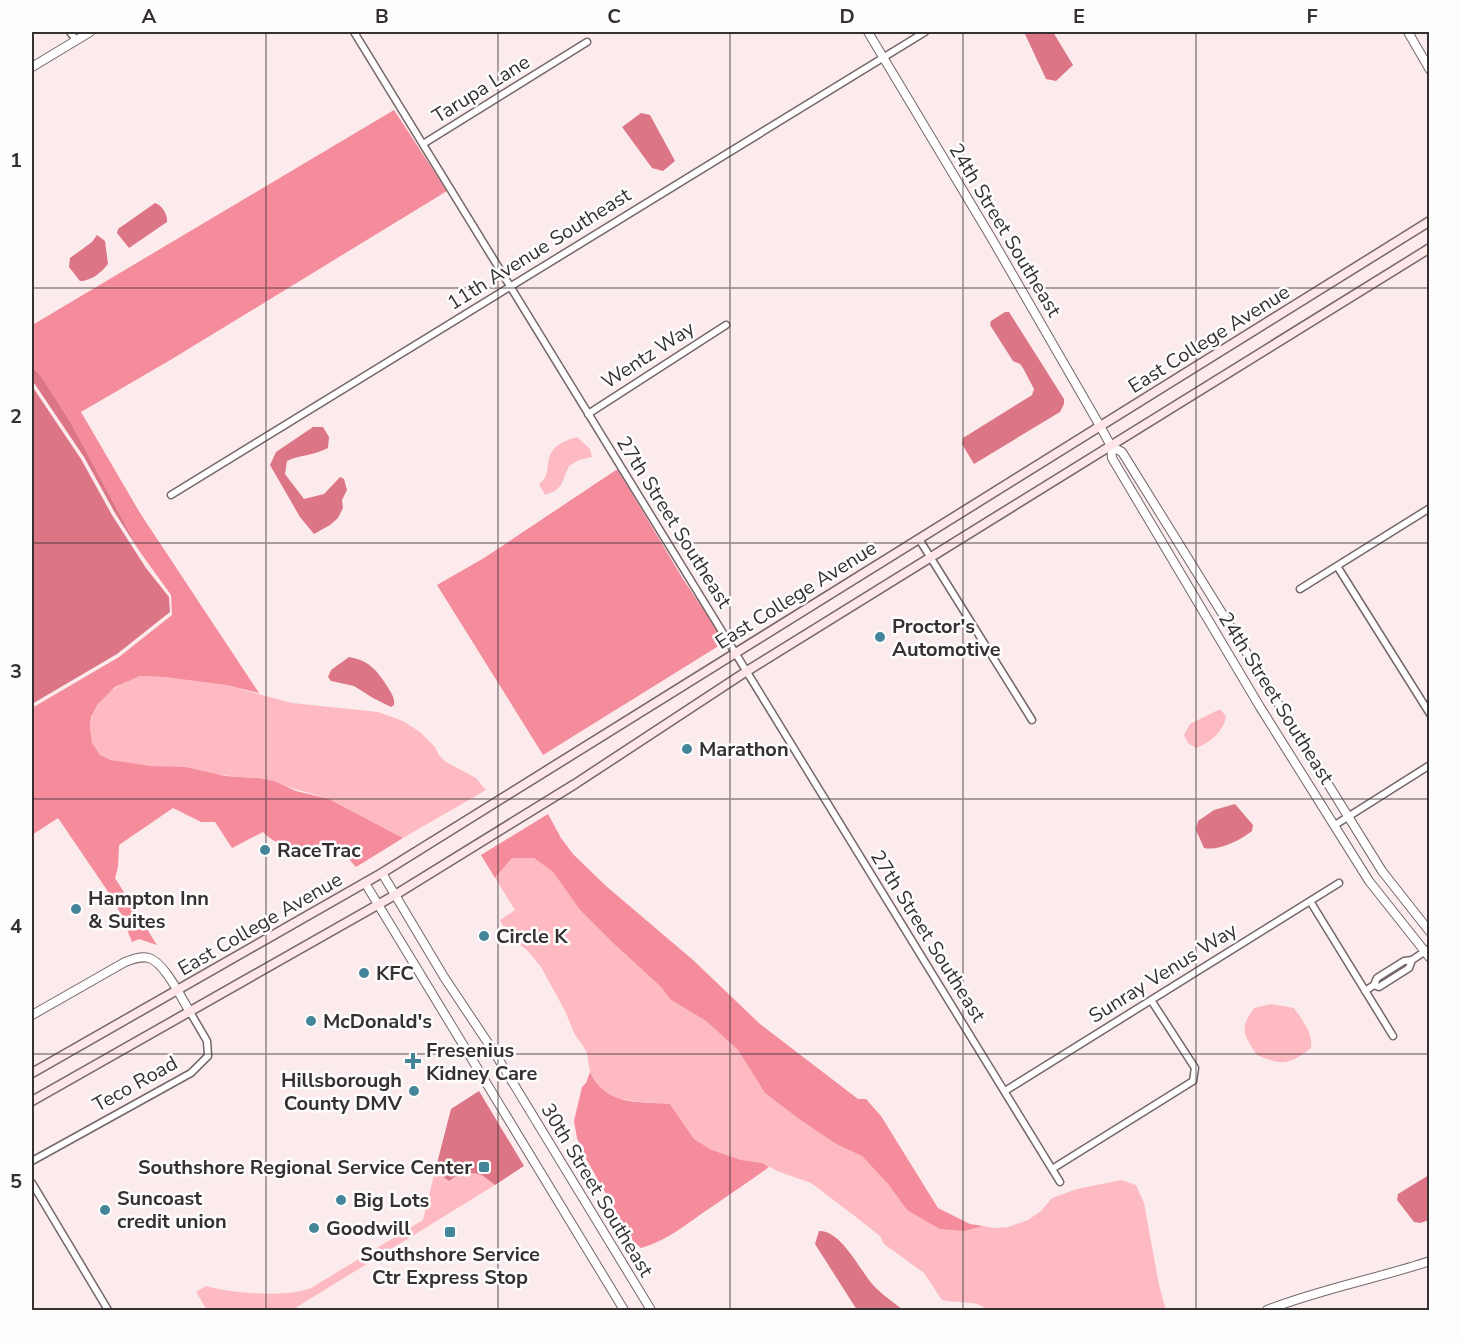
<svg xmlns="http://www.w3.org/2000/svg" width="1461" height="1342" font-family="'Nunito Sans',sans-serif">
<rect width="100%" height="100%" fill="#fcebec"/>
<path fill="#febac2" d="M 577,437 L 590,449 L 592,457 L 579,460 L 569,466 L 561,485 L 555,491 L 545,495 L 539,484 C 558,472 533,449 577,437 Z
M 140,676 L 164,677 L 226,685 L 292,703 L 378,712 L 403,721 L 420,732 L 435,747 L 439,755 L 446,762 L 476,778 L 486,790 L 403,838 L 329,799 L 258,778 C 234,777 114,766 99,755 C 89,746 89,727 92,716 C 97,695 122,683 140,676 Z
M 1218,710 L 1221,710 L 1226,716 C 1224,731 1210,743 1196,748 L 1188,743 L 1184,735 L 1190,724 Z
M 512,858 L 534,858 L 553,872 L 580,910 L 612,942 L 661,987 L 671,1000 L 706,1021 L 738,1050 L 765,1093 L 799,1119 L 836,1144 L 862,1156 L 888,1184 L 907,1210 L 965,1231 L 983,1226 L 994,1228 L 1008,1227 L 1028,1220 L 1041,1211 L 1052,1198 L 1077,1189 L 1121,1180 L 1136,1185 L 1144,1203 L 1159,1285 L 1166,1310 L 988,1310 C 975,1299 958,1304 942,1300 L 924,1273 L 884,1244 L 880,1236 L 852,1214 L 811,1183 L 777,1171 L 763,1163 L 741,1160 L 712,1150 L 694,1139 L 670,1104 L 640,1102 L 613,1098 L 599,1087 L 590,1072 L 587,1053 L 582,1044 L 575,1035 L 565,1011 L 541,967 L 526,949 L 509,937 L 500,920 L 515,910 L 495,878 Z
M 1271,1004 L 1294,1008 C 1303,1021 1313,1033 1311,1048 C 1289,1065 1283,1066 1257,1055 C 1243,1034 1239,1029 1254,1008 Z
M 435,1171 L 449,1181 L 463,1171 L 483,1175 L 495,1185 L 292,1310 L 207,1310 L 196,1292 L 206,1286 C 230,1293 288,1298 311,1288 L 423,1220 Z"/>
<path fill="#f58c9c" d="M 394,110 L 447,191 L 172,359 L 81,412 L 140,513 L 259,693 L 226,685 L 164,677 L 140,676 L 115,687 L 97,705 L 91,717 L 90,728 L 92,743 L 100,755 L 111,760 L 150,766 L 185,767 L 225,776 L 258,778 L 274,781 L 296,791 L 329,799 L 403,838 L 356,867 C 351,862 345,853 339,850 C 312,841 286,856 263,832 L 232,848 L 215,822 L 201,822 L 173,808 L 119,845 L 118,867 L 115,878 L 157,945 L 139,939 L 132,942 L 121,914 L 109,893 L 58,818 L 32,835 L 32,708 L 119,657 L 172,615 L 171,595 L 140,552 L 71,423 L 41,376 L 32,367 L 32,321 L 34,324 Z
M 616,470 L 618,470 L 683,579 L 725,642 L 543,755 L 437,585 L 484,558 Z
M 548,814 L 561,838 L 573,854 L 606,886 L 693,960 L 760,1024 L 858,1099 L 866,1099 L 881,1116 L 938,1208 L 970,1224 L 983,1226 L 965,1231 L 940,1229 L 907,1210 L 888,1184 L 862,1156 L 836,1144 L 799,1119 L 765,1093 L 738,1050 L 706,1021 L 671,1000 L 661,987 L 612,942 L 580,910 L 553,872 L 534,858 L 512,858 L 495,878 L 481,855 Z
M 590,1072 C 606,1107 638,1101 670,1104 L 694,1139 L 712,1150 L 741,1160 L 763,1163 L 769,1167 C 752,1180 734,1191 716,1204 C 691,1220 670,1240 641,1248 L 633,1241 L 585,1157 L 577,1138 L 574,1121 L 582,1087 L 586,1083 Z"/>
<path fill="#dc7686" d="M 1024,32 L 1053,32 L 1073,65 L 1056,81 L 1046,79 Z
M 641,113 L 650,115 L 675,161 L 663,171 L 652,168 L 622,127 Z
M 155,203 C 162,205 168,215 167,222 L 129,248 L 117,233 L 118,229 Z
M 97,235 L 105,241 L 108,264 C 101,273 91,281 80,281 L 69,267 L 70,258 L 92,242 Z
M 1005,312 L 1009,312 L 1064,399 L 1064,404 L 1060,412 L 974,464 L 962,444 L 963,438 L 1032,395 L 1034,389 L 1023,368 L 1020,364 L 1013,361 L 990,325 L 991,321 Z
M 32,367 L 41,376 L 71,423 L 140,552 L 115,513 L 84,457 L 32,380 Z
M 32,386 L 81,459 L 112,515 L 146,568 L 169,597 L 170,612 L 117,654 L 32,704 Z
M 313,427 L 323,427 L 329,437 L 328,448 C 313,456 299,455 287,461 L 285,474 L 304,499 L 324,494 L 340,477 L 344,479 L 347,490 L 342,500 L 343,508 L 338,518 L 330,525 L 314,534 L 300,517 L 270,465 L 276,452 Z
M 349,657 C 368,660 377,670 387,686 C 391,693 395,697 394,705 L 391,707 L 373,698 L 354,686 L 331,681 L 328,677 L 331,670 Z
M 1235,804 L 1253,825 L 1252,831 C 1239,841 1219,851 1204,848 L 1196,830 L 1198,821 L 1214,810 Z
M 479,1091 L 524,1166 L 495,1185 L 482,1175 L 463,1171 L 449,1181 L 435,1171 L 451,1109 Z
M 1429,1175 L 1429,1220 L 1420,1223 L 1414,1222 L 1397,1200 L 1398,1194 Z
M 819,1231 C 843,1230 862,1276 877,1289 C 885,1297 895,1303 903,1310 L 857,1310 L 815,1244 Z"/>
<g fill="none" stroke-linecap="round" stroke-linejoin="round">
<defs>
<path id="minor" d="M 70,32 L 76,40
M 354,32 L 1060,1182
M 423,144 L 587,42
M 588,414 L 726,325
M 171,495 L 925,32
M 919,539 L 1032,720
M 1337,566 L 1430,714
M 1300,589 L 1430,508
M 1335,825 L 1430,765
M 1310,901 L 1393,1036
M 1374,985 L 1379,987 L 1409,968 L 1412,960
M 1365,991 L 1374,985 L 1377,978 L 1404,961 L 1412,960 L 1430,948
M 1005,1091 L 1339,883
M 32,1161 L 191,1073 L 208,1056 L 207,1041 L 190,1012
M 1052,1169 L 1193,1081 L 1195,1068 L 1151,1000
M 32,1183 L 108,1310"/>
<path id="tertiary" d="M 868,32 L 992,239 L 1100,426 L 1111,446 L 1112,458 L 1260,707 L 1369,881 L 1430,958
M 1408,32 L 1430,70
M 32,67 L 90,32
M 1111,446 L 1122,452 L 1382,871 L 1430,932
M 382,873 L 444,977 L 496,1055 L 651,1310
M 365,883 L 624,1310
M 32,1015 L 125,962 C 133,959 141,956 149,958 C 164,962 182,999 190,1012
M 1267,1310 C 1320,1289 1376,1279 1430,1261"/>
<path id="secondary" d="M 32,1073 L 382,873 L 1430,221
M 32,1101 L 395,895 L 575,784 L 747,671 L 1430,248"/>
</defs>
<use href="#minor" stroke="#756668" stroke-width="9"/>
<use href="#tertiary" stroke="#756668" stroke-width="10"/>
<use href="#secondary" stroke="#756668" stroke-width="11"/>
<use href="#minor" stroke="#fff" stroke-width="6"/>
<use href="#tertiary" stroke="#fff" stroke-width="8"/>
<use href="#secondary" stroke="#fee6e9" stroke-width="8"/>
</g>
<path fill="none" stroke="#363031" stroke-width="1.5" stroke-opacity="0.55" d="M 266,32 L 266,1310M 498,32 L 498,1310M 730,32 L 730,1310M 963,32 L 963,1310M 1196,32 L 1196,1310M 32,288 L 1430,288M 32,543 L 1430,543M 32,799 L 1430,799M 32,1054 L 1430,1054"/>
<g fill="#458599" stroke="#fdfdfd" stroke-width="2">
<circle cx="880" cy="637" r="6"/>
<circle cx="687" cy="749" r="6"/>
<circle cx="265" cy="850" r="6"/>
<circle cx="76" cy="909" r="6"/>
<circle cx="484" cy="936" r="6"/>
<circle cx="364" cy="973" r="6"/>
<circle cx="311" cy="1021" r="6"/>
<path d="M410 1052h6v6h6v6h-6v6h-6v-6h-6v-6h6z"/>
<circle cx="414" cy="1091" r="6"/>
<rect x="478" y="1161" width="12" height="12" rx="3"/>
<circle cx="341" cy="1200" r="6"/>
<circle cx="105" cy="1210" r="6"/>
<circle cx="314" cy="1228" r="6"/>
<rect x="444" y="1226" width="12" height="12" rx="3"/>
</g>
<g text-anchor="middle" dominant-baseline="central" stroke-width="5" stroke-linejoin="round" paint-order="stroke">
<g font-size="20" fill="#363031" stroke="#fdfdfd">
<text transform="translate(481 89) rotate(-32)">Tarupa Lane</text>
<text transform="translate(1005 230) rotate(59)">24th Street Southeast</text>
<text transform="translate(539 249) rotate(-32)">11th Avenue Southeast</text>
<text transform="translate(1209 339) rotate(-32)">East College Avenue</text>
<text transform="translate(648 355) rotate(-33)">Wentz Way</text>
<text transform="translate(674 522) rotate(58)">27th Street Southeast</text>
<text transform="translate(796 595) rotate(-32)">East College Avenue</text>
<text transform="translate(1276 698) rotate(58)">24th Street Southeast</text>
<text transform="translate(260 924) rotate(-30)">East College Avenue</text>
<text transform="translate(928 936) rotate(58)">27th Street Southeast</text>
<text transform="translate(1163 973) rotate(-32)">Sunray Venus Way</text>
<text transform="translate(135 1084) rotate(-29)">Teco Road</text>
<text transform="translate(597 1190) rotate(59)">30th Street Southeast</text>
</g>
<g font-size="20" font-weight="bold" fill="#363031" stroke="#fdfdfd" text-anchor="start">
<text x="892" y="626">Proctor's<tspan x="892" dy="23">Automotive</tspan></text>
<text x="699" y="749">Marathon</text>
<text x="277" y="850">RaceTrac</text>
<text x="88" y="898">Hampton Inn<tspan x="88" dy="23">&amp; Suites</tspan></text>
<text x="496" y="936">Circle K</text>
<text x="376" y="973">KFC</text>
<text x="323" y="1021">McDonald's</text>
<text x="426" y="1050">Fresenius<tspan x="426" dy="23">Kidney Care</tspan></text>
<text x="402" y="1080" text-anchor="end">Hillsborough<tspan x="402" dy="23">County DMV</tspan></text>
<text x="472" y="1167" text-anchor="end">Southshore Regional Service Center</text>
<text x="117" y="1198">Suncoast<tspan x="117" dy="23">credit union</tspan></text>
<text x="353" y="1200">Big Lots</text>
<text x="326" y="1228">Goodwill</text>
<text x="450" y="1254" text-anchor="middle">Southshore Service<tspan x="450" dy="23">Ctr Express Stop</tspan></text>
</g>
</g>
<rect width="1461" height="1342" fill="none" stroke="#fdfdfd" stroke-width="66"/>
<rect x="33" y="33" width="1395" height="1276" fill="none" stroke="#363031" stroke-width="2"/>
<g font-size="20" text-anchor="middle" font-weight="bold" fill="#363031">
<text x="149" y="23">A</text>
<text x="382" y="23">B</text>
<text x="614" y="23">C</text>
<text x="847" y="23">D</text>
<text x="1079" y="23">E</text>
<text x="1312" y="23">F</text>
<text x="16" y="167">1</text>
<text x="16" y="423">2</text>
<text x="16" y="678">3</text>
<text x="16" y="933">4</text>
<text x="16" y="1188">5</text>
</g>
</svg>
